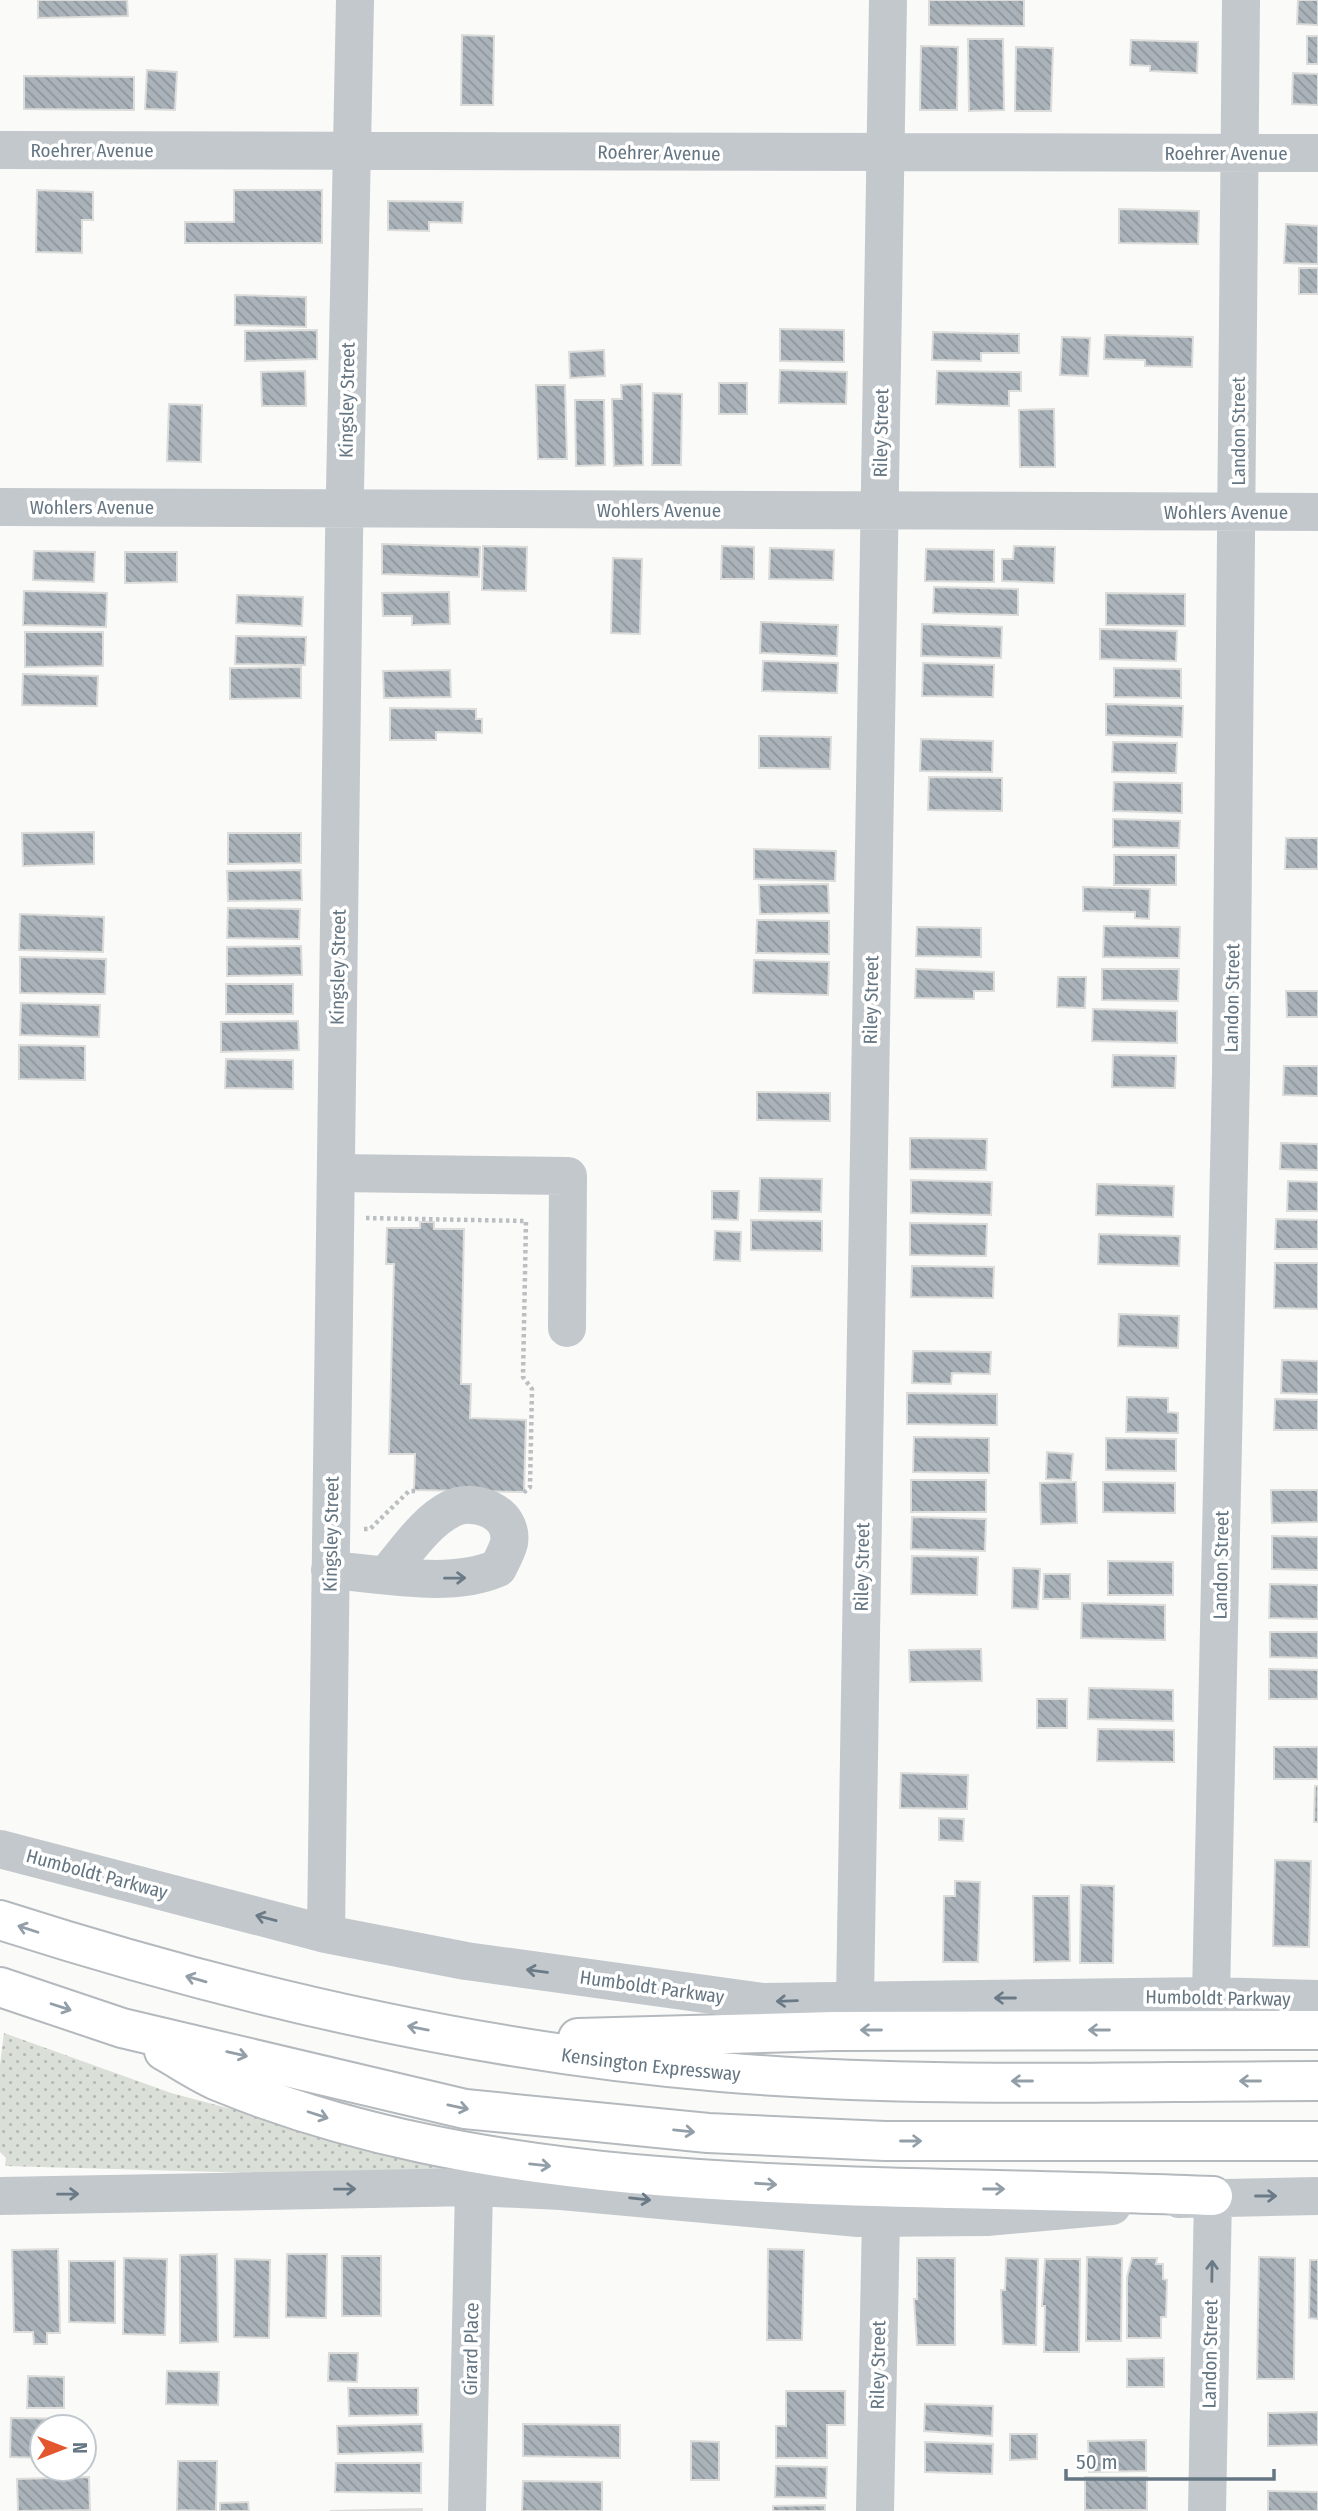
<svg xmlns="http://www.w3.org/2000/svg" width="1318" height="2511" font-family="'Fira Sans Condensed',sans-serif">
<defs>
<pattern id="green-dots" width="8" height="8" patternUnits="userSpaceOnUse" patternTransform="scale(1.75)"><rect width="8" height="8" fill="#dadfd7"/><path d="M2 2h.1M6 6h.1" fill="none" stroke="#b4b9b4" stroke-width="1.8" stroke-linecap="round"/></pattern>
<pattern id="building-back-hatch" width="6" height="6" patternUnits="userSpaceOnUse" patternTransform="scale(1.75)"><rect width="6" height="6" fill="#aab3b9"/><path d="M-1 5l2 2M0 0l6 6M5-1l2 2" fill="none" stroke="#8e969c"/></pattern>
</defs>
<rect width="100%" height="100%" fill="#fafaf8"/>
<path fill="url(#green-dots)" d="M 4,2033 L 171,2093 L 501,2180 L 5,2166 L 6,2158 L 0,2152 L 0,2065 Z"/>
<path fill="url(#building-back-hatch)" stroke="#dcdcda" stroke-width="2" d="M 38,0 L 127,0 L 128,16 L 38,18 Z
M 929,0 L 1024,0 L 1024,26 L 929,25 Z
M 1298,0 L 1318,0 L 1318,25 L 1297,24 Z
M 462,35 L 494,36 L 493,105 L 461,105 Z
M 1307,36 L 1318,36 L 1318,64 L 1307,64 Z
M 968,39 L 1003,39 L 1004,110 L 969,111 Z
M 1131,40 L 1198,42 L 1197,73 L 1150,71 L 1150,66 L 1130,65 Z
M 921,46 L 958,47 L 957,110 L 920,110 Z
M 1016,47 L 1053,48 L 1051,111 L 1015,111 Z
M 147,70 L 177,72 L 175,110 L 145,109 Z
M 1293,73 L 1318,74 L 1318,105 L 1292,104 Z
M 24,76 L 134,77 L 134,110 L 24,109 Z
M 37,190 L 93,192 L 93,220 L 82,220 L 82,253 L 36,252 Z
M 234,190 L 322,190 L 322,243 L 185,243 L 185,222 L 234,222 Z
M 388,201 L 463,202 L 462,223 L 429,222 L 429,231 L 388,230 Z
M 1119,209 L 1199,211 L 1198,244 L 1119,243 Z
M 1286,224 L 1318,226 L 1318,264 L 1284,263 Z
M 1299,268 L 1318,268 L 1318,294 L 1299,294 Z
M 235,295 L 306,297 L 306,327 L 235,325 Z
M 780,329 L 844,330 L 844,362 L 780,361 Z
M 317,330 L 317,359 L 245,361 L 245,331 Z
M 933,332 L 1019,334 L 1019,353 L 981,353 L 981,361 L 932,360 Z
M 1105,335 L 1193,337 L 1192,367 L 1145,366 L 1145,360 L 1104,359 Z
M 1062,337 L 1090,338 L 1088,376 L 1060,375 Z
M 604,350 L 605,376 L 570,378 L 569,352 Z
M 780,370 L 847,372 L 846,404 L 779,403 Z
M 305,371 L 306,406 L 262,406 L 261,372 Z
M 937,371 L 1021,372 L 1021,391 L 1009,391 L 1009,406 L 936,404 Z
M 719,383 L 747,383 L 747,414 L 719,414 Z
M 642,384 L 643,465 L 614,466 L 612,399 L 622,399 L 621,385 Z
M 536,385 L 565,385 L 567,459 L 538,459 Z
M 653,393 L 682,394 L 681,465 L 652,465 Z
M 575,400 L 604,400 L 605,465 L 576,466 Z
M 169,404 L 202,405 L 201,462 L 167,461 Z
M 1054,409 L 1055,467 L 1020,467 L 1019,410 Z
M 382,544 L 480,547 L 479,577 L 382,574 Z
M 483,546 L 527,547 L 526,591 L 482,590 Z
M 722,546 L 754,547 L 754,579 L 721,579 Z
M 1014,546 L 1055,547 L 1054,583 L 1002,581 L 1002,559 L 1013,559 Z
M 770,548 L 834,550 L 833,580 L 769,579 Z
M 926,549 L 994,550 L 994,582 L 925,581 Z
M 34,551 L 95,552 L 94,582 L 33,580 Z
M 125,552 L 177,552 L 177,582 L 125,583 Z
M 613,558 L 642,559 L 640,634 L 611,633 Z
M 934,587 L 1018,589 L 1018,615 L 933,613 Z
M 24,591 L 107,593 L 106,627 L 23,625 Z
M 449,592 L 450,624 L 412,625 L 412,616 L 383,616 L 382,593 Z
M 1106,593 L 1185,594 L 1185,626 L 1106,625 Z
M 237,595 L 303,597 L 302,626 L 236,623 Z
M 761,622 L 838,625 L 837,656 L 760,653 Z
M 922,624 L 1002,627 L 1001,658 L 921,656 Z
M 1100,629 L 1177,631 L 1176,661 L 1100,659 Z
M 25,632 L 103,632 L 103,666 L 25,667 Z
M 236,636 L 306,637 L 305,665 L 235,664 Z
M 763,661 L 838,663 L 837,693 L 762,691 Z
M 923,663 L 994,665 L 993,697 L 922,696 Z
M 301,667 L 301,698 L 230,699 L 230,668 Z
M 1114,668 L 1181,669 L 1181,698 L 1114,697 Z
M 450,670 L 451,697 L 384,698 L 383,671 Z
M 23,674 L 98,676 L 97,706 L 22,705 Z
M 1106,704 L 1183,706 L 1182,737 L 1106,735 Z
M 390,708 L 476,709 L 476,719 L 482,719 L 482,733 L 436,732 L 436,740 L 390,740 Z
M 759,736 L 831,737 L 830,769 L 759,768 Z
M 921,739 L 993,741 L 992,772 L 920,771 Z
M 1113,742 L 1177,743 L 1176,773 L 1112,772 Z
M 929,777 L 1002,778 L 1002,811 L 928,810 Z
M 1114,782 L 1182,783 L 1182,813 L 1113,811 Z
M 1113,819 L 1180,821 L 1179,848 L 1113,847 Z
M 94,832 L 94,864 L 23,866 L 22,833 Z
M 228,833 L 301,833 L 301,863 L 228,864 Z
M 1286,838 L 1318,838 L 1318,869 L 1285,869 Z
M 754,849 L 836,851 L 835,881 L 754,879 Z
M 1114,855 L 1176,855 L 1176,885 L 1114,885 Z
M 301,870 L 302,900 L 228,901 L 227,871 Z
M 828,884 L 829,913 L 760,914 L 759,885 Z
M 1083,887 L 1150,889 L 1149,919 L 1135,918 L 1135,912 L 1083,911 Z
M 228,908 L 300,909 L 299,939 L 227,938 Z
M 20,914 L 104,917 L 103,952 L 19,950 Z
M 757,920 L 829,921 L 829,954 L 756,953 Z
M 1104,926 L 1180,927 L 1179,958 L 1103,957 Z
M 917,927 L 981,928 L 981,957 L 916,956 Z
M 301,946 L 302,975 L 227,976 L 227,947 Z
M 20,957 L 106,959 L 105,994 L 20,993 Z
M 754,960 L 829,962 L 828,995 L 753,993 Z
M 916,969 L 994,972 L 994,991 L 974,991 L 974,999 L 915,998 Z
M 1102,969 L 1179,969 L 1178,1001 L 1102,1000 Z
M 1058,977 L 1086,977 L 1085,1008 L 1057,1007 Z
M 226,984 L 293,984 L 293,1014 L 226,1014 Z
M 1286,991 L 1318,991 L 1318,1017 L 1287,1017 Z
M 21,1003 L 100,1005 L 99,1037 L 20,1035 Z
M 1093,1009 L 1177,1011 L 1177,1043 L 1092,1041 Z
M 298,1021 L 299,1050 L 221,1052 L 221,1022 Z
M 19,1045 L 85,1046 L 85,1080 L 19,1079 Z
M 1113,1055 L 1176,1056 L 1175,1088 L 1112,1087 Z
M 226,1059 L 293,1060 L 293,1089 L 225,1088 Z
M 1284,1066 L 1318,1066 L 1318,1096 L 1283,1095 Z
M 757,1092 L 830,1093 L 830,1121 L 757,1120 Z
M 910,1138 L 987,1139 L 986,1170 L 910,1169 Z
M 1281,1143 L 1318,1144 L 1318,1170 L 1280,1169 Z
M 760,1178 L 822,1179 L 821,1212 L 759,1211 Z
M 911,1180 L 992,1182 L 991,1215 L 911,1213 Z
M 1288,1181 L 1318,1182 L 1318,1211 L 1287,1211 Z
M 1097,1184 L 1174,1186 L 1173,1217 L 1096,1215 Z
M 712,1191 L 739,1191 L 738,1220 L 712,1219 Z
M 1276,1219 L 1318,1220 L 1318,1249 L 1275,1249 Z
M 751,1220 L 822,1221 L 822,1251 L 751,1250 Z
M 420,1222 L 434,1222 L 434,1229 L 464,1229 L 461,1384 L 471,1384 L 470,1418 L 526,1420 L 524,1492 L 414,1490 L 415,1454 L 389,1454 L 394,1264 L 386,1264 L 387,1228 L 420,1228 Z
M 910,1223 L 987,1224 L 986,1256 L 910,1255 Z
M 715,1231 L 741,1232 L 740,1261 L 714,1260 Z
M 1099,1234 L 1180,1236 L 1179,1266 L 1098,1264 Z
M 1275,1263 L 1318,1263 L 1318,1309 L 1274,1308 Z
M 912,1266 L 994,1267 L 993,1298 L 911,1297 Z
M 1119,1314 L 1179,1316 L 1178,1348 L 1118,1346 Z
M 913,1351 L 991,1352 L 990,1374 L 952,1373 L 951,1384 L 912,1383 Z
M 1282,1360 L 1318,1361 L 1318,1394 L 1281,1393 Z
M 907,1393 L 997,1394 L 997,1425 L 907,1424 Z
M 1127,1397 L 1168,1398 L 1168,1412 L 1178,1413 L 1178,1433 L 1126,1432 Z
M 1275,1399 L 1318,1400 L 1318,1430 L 1274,1430 Z
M 914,1437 L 989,1438 L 989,1473 L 913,1472 Z
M 1106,1438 L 1176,1439 L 1176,1471 L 1106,1470 Z
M 1047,1452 L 1073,1454 L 1071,1480 L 1046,1479 Z
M 911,1480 L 986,1480 L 986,1512 L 911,1512 Z
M 1076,1482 L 1077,1523 L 1041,1524 L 1040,1483 Z
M 1103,1482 L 1175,1483 L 1175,1513 L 1103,1512 Z
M 1271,1490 L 1318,1490 L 1318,1522 L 1272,1523 Z
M 912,1517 L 986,1519 L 985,1551 L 911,1549 Z
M 1272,1536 L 1318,1537 L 1318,1570 L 1272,1569 Z
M 912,1556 L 978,1557 L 977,1595 L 911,1594 Z
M 1108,1561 L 1173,1562 L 1173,1595 L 1108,1595 Z
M 1013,1568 L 1040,1569 L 1038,1609 L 1012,1608 Z
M 1044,1574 L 1070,1574 L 1070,1599 L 1043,1599 Z
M 1270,1584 L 1318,1585 L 1318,1619 L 1269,1618 Z
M 1082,1603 L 1165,1605 L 1165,1640 L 1081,1638 Z
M 1270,1632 L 1318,1632 L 1318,1658 L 1270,1657 Z
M 981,1649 L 982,1681 L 910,1682 L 909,1650 Z
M 1269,1669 L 1318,1670 L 1318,1699 L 1269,1699 Z
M 1089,1688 L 1173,1690 L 1173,1721 L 1088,1719 Z
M 1037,1699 L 1067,1699 L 1067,1728 L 1037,1728 Z
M 1098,1729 L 1174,1730 L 1174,1762 L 1097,1761 Z
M 1274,1747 L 1318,1747 L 1318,1779 L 1274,1779 Z
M 901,1773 L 968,1775 L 967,1809 L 900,1808 Z
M 1315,1786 L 1318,1786 L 1318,1822 L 1314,1822 Z
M 939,1818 L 964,1819 L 963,1841 L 939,1840 Z
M 1275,1860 L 1311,1861 L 1309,1947 L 1273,1946 Z
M 955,1881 L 980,1882 L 978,1962 L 943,1962 L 944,1896 L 955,1896 Z
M 1081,1885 L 1114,1886 L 1113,1963 L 1080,1963 Z
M 1033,1896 L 1069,1896 L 1070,1961 L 1034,1962 Z
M 58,2249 L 60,2333 L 47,2333 L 47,2344 L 34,2344 L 33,2332 L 14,2332 L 12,2250 Z
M 768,2249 L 804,2250 L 802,2340 L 767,2340 Z
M 217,2254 L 218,2342 L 180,2343 L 180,2255 Z
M 287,2254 L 327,2254 L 326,2318 L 286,2317 Z
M 342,2256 L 381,2256 L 381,2316 L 342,2316 Z
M 1087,2257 L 1122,2258 L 1121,2341 L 1086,2341 Z
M 1259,2257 L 1295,2258 L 1294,2379 L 1257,2379 Z
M 124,2258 L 167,2259 L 165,2335 L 123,2334 Z
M 917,2258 L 955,2258 L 955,2345 L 917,2345 L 914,2299 L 917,2299 Z
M 1006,2258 L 1038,2259 L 1036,2345 L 1003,2344 L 1001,2290 L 1005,2290 Z
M 1132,2258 L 1157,2258 L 1156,2264 L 1163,2264 L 1163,2279 L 1167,2280 L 1166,2317 L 1161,2317 L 1161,2338 L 1127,2338 L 1127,2277 Z
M 235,2259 L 270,2260 L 269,2338 L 234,2337 Z
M 1045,2259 L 1080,2259 L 1079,2352 L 1044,2352 L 1045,2306 L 1042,2306 Z
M 1310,2260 L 1318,2260 L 1318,2319 L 1309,2318 Z
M 69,2261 L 115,2261 L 115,2323 L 69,2322 Z
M 329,2353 L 358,2353 L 357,2382 L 328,2381 Z
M 1164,2358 L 1164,2387 L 1127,2387 L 1127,2359 Z
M 167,2371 L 219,2372 L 218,2405 L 166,2404 Z
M 28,2376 L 64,2377 L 64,2408 L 27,2408 Z
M 348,2388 L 418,2388 L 418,2415 L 349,2416 Z
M 786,2391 L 845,2391 L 845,2425 L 827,2425 L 827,2458 L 776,2458 L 776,2426 L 786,2426 Z
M 925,2404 L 993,2406 L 992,2436 L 924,2431 Z
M 1318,2412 L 1318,2445 L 1268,2446 L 1268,2413 Z
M 11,2418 L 78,2419 L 78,2427 L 42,2427 L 42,2458 L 10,2457 Z
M 422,2424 L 423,2452 L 338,2454 L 337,2426 Z
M 523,2424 L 620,2425 L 620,2458 L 523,2456 Z
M 1010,2434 L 1037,2434 L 1037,2459 L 1010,2460 Z
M 1146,2440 L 1146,2471 L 1089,2472 L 1088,2441 Z
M 691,2441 L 719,2442 L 719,2480 L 691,2480 Z
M 925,2442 L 993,2444 L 992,2474 L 925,2472 Z
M 178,2461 L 217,2461 L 216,2511 L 177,2510 Z
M 336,2463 L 421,2463 L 421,2493 L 335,2492 Z
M 776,2466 L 827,2467 L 826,2498 L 775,2497 Z
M 89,2477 L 90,2510 L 18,2511 L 17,2479 Z
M 1085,2477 L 1147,2477 L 1147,2510 L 1085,2510 Z
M 523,2481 L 602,2482 L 602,2511 L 522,2511 Z
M 1268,2491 L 1318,2492 L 1318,2511 L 1268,2511 Z
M 248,2502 L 249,2511 L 220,2511 L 220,2503 Z
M 825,2505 L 825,2511 L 773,2511 L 773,2506 Z
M 422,2509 L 422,2511 L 330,2511 Z"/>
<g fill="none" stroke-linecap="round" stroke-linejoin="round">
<defs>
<g id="highway">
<path id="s1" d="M 0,1920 C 234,1995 475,2052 721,2072 C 919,2089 1119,2081 1318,2081"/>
<path d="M 0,1987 L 122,2028 L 465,2109 L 708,2133 L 885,2141 L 1318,2141"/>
<path d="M 578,2038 L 834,2031 L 1318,2030"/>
<path d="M 164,2051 C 182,2061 201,2074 220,2082 C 352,2136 493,2161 633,2174 C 826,2191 1020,2188 1213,2196"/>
</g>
</defs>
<use href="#highway" stroke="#b4b9bd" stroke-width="42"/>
<path stroke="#bbbfc2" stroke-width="4.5" stroke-dasharray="3.5 3.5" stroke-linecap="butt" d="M 366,1218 L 526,1221 L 523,1377 L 532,1389 L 530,1487 L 522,1494
M 364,1529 L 370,1529 L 409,1491 L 417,1491"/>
<path stroke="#c3c8cc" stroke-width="38" d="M 0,150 L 1318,153
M 0,507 L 1318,512
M 336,1173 L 568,1176 L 567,1328
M 330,1570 C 383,1574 450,1589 498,1568 C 502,1560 507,1551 509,1543 C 514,1512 474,1497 451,1509 C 426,1521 405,1553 387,1574
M 0,1849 L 326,1934 L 466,1961 L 763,2002 L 1211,1996 L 1318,1999
M 326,1934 L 344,539 L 355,0
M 1211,1996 L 1231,1073 L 1241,0
M 855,1999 L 888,0
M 0,2196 L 474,2187 L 561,2191 L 858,2218 L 987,2217 L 1112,2206
M 1179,2199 L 1318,2196
M 467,2511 L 474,2187
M 875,2511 L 881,2218
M 1207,2511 L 1213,2196"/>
<use href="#highway" stroke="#fff" stroke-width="38"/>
</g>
<defs><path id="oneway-shaft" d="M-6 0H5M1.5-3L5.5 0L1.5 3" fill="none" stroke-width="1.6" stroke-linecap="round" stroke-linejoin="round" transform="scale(1.75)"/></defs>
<g stroke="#6a7a87">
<use href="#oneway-shaft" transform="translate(455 1578) rotate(-1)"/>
<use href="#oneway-shaft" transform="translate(266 1918) rotate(-165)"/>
<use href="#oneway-shaft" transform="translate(537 1971) rotate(-172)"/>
<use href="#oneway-shaft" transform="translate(1005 1998) rotate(180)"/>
<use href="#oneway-shaft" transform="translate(787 2001) rotate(178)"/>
<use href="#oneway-shaft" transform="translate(345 2189) rotate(-1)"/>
<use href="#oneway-shaft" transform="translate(68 2194) rotate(-1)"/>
<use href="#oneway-shaft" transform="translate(1266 2196)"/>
<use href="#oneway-shaft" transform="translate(640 2199) rotate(6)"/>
<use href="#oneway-shaft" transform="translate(1212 2271) rotate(-89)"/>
</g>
<g stroke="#939fa8">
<use href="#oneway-shaft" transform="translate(28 1929) rotate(-162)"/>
<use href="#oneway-shaft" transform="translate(196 1979) rotate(-164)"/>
<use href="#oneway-shaft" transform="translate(61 2007) rotate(18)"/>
<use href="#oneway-shaft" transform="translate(418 2028) rotate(-169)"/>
<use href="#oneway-shaft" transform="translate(871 2030) rotate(180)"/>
<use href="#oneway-shaft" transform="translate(1099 2030) rotate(180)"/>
<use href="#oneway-shaft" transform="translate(237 2054) rotate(13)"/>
<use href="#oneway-shaft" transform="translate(1022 2081) rotate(-180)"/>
<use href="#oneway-shaft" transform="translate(1250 2081) rotate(-180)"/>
<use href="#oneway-shaft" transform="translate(458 2107) rotate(12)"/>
<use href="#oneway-shaft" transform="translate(318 2115) rotate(18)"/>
<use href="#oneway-shaft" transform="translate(684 2131) rotate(6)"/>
<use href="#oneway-shaft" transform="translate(911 2141)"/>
<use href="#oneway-shaft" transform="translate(540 2165) rotate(6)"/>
<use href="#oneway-shaft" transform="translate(766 2184) rotate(4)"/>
<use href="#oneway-shaft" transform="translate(994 2189)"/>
</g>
<g text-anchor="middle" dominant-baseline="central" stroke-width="7" stroke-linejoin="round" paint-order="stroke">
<g font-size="19" fill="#657683" stroke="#fff">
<text x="92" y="150">Roehrer Avenue</text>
<text transform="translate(659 153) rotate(1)">Roehrer Avenue</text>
<text x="1226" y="153">Roehrer Avenue</text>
<text transform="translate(347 400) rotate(-89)">Kingsley Street</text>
<text transform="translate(1238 431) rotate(-90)">Landon Street</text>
<text transform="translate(881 433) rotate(-89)">Riley Street</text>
<text x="92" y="507">Wohlers Avenue</text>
<text x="659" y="510">Wohlers Avenue</text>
<text x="1226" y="512">Wohlers Avenue</text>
<text transform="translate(338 967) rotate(-89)">Kingsley Street</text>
<text transform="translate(1232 998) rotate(-89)">Landon Street</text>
<text transform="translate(871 1000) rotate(-89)">Riley Street</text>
<text transform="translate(331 1534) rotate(-89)">Kingsley Street</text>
<text transform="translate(1221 1565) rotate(-89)">Landon Street</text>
<text transform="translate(862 1567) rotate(-89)">Riley Street</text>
<text transform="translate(97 1874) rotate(15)">Humboldt Parkway</text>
<text transform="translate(652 1987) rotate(8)">Humboldt Parkway</text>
<text transform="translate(1218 1998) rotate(1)">Humboldt Parkway</text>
<text stroke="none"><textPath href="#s1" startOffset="668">Kensington Expressway</textPath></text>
<text transform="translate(471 2349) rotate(-89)">Girard Place</text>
<text transform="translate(1210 2354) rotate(-89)">Landon Street</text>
<text transform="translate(878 2365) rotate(-89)">Riley Street</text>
</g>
</g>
<g transform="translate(63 2448) rotate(90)"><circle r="33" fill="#ffffff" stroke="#c1c8cd" stroke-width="2"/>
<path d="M0-5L12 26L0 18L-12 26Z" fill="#e4572e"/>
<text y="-10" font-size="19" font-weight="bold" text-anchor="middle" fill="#657683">N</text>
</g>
<path d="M1066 2469v10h208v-10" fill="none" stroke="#657683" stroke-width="3.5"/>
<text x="1076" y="2469" font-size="21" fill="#657683" stroke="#ffffff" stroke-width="5" paint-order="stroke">50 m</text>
</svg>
